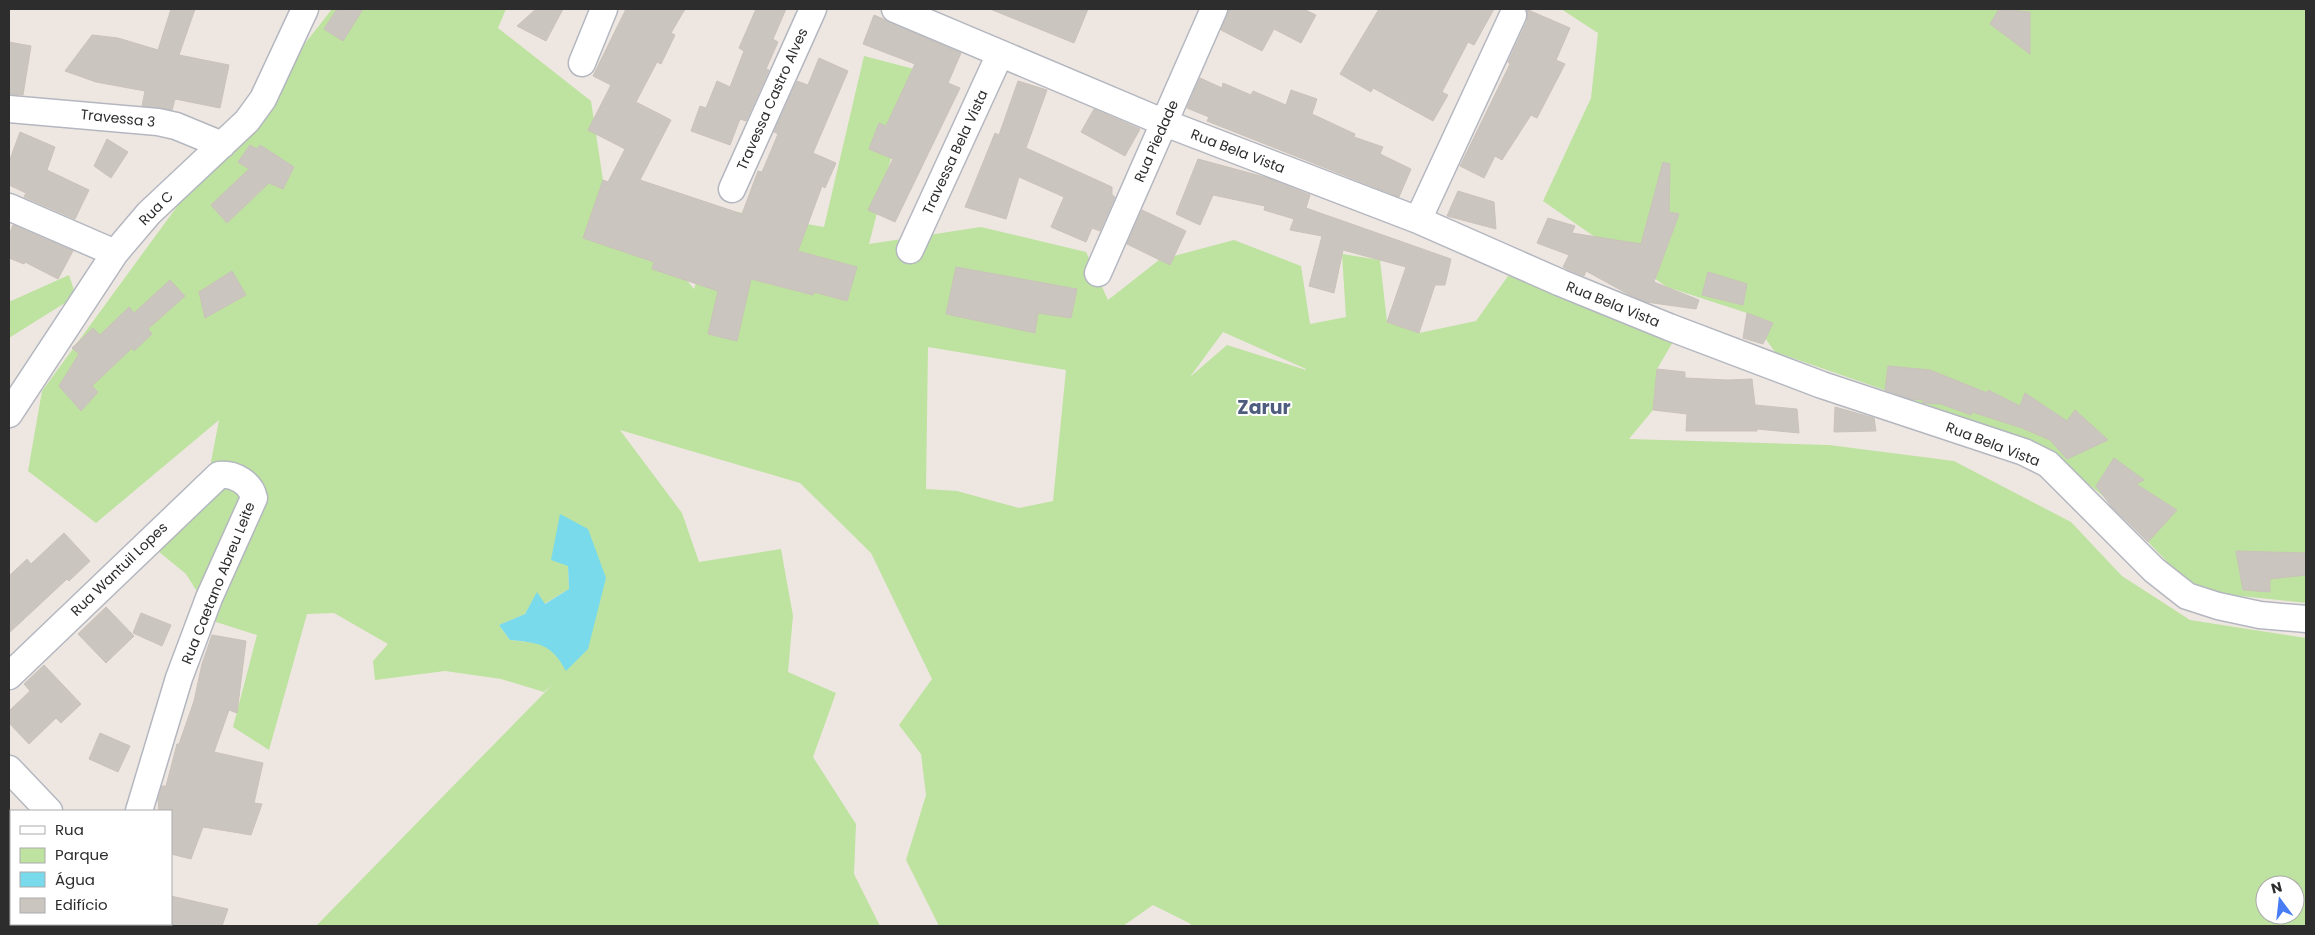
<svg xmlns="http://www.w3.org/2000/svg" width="2315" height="935" font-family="Poppins,sans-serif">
<rect width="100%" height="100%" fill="#eee7e1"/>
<path fill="#bee2a0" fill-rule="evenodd" d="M 332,9 L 506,9 L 498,28 L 591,101 L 603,180 L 694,289 L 720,209 L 824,227 L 864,56 L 914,69 L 869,244 L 981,227 L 1086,252 L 1108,300 L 1159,260 L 1234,240 L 1301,266 L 1310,324 L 1346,317 L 1342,254 L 1380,260 L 1387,322 L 1419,333 L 1476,321 L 1508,276 L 1540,285 L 1674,340 L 1657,369 L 1653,410 L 1629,439 L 1829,445 L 1954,461 L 2071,522 L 2122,576 L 2190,620 L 2306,638 L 2306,926 L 1189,926 L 1191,924 L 1153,905 L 1123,926 L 939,926 L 906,860 L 926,795 L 921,754 L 899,725 L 932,679 L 871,553 L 800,483 L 620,430 L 682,513 L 699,562 L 781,549 L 793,616 L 788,672 L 836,693 L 813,757 L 856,824 L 854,874 L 880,926 L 316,926 L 553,684 L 544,692 L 501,679 L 445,671 L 375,680 L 373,661 L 388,644 L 334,613 L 307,614 L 269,750 L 233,727 L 257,635 L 216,622 L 186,574 L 158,551 L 203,504 L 219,420 L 96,523 L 28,471 L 42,391 L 181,201 ZM 1223,332 L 1306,369 L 1306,370 L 1227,345 L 1190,377 ZM 928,347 L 1066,370 L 1053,501 L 1019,508 L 957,491 L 926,489 ZM 568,566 L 588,649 L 510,640 L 499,625 L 525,614 L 537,593 L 544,604 L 569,589 ZM 2265,885 L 2295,885 L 2295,915 L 2265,915 Z
M 1561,9 L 2306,9 L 2306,603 L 2231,595 L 2195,586 L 2172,567 L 2108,500 L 2037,443 L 1775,352 L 1747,313 L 1667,287 L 1543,201 L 1591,98 L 1598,33 Z
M 69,275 L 76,296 L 9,338 L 9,300 L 11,301 Z"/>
<path fill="#78daeb" d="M 560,514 L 588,529 L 606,578 L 588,649 L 566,671 C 551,643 539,643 510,640 L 499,625 L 525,614 L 537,592 L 545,604 L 569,589 L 568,566 L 551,560 Z"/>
<path fill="#cac5bf" stroke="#cac2ba" d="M 171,9 L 195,9 L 179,55 L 229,65 L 220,108 L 175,99 L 172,110 L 142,106 L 145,91 L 96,82 L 65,71 L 92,35 L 118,38 L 158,50 Z
M 337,9 L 363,9 L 343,41 L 324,29 Z
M 536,9 L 563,9 L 546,41 L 517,26 Z
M 626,9 L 685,9 L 671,33 L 675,35 L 661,64 L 657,62 L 636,102 L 671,120 L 640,180 L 742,214 L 758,171 L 762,172 L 778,134 L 774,132 L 797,81 L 808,85 L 819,58 L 848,71 L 813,153 L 836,163 L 825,188 L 822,186 L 798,251 L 857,267 L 847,301 L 814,292 L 813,295 L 751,279 L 737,341 L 708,334 L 718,291 L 652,269 L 654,262 L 583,238 L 603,180 L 608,182 L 625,149 L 588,130 L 611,85 L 593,76 Z
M 756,9 L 786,9 L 773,39 L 778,42 L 766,69 L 769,70 L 746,121 L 740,119 L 730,145 L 691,131 L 700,106 L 706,108 L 717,81 L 730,87 L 744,51 L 739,48 Z
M 990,9 L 1088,9 L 1074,43 Z
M 1229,9 L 1303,9 L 1316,15 L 1301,43 L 1274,29 L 1262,51 L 1221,30 Z
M 1379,9 L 1494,9 L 1474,45 L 1468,42 L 1442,92 L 1448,95 L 1433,121 L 1373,88 L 1371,92 L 1340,74 Z
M 1526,9 L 1570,28 L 1556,60 L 1565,64 L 1537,118 L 1531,115 L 1502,160 L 1495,156 L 1484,178 L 1460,166 L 1510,64 L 1508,62 L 1527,21 Z
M 1999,9 L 2030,12 L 2030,54 L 1990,24 Z
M 874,15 L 961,53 L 948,83 L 960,88 L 895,222 L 868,210 L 893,159 L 869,149 L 879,123 L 886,126 L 915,64 L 863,44 Z
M 9,42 L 31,46 L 23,95 L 9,94 Z
M 1200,78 L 1222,88 L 1223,83 L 1251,95 L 1253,91 L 1286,105 L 1291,90 L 1317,99 L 1312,114 L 1355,134 L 1354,137 L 1383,147 L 1380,154 L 1411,169 L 1399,197 L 1207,121 L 1209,117 L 1187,108 Z
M 1018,81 L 1047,90 L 1026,148 L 1112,187 L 1112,195 L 1115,197 L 1100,231 L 1092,228 L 1086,242 L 1051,227 L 1064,197 L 1019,177 L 1006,219 L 965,207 L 995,133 L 999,135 Z
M 1094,109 L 1140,129 L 1125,156 L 1081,132 Z
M 20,132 L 55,147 L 47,170 L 89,190 L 75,219 L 24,197 L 26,193 L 9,185 L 9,162 Z
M 107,139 L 128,152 L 111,178 L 94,166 Z
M 250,145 L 257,149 L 260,145 L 294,167 L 283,189 L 269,183 L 227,223 L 211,205 L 249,169 L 238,162 Z
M 1198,159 L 1268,178 L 1310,195 L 1306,208 L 1451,259 L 1445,285 L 1435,285 L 1419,333 L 1387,322 L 1406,267 L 1343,250 L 1334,293 L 1309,286 L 1322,236 L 1290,230 L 1294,219 L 1264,210 L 1265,206 L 1213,195 L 1200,225 L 1176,214 Z
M 1663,162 L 1670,164 L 1669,212 L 1679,214 L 1654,282 L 1699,300 L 1696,309 L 1646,302 L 1628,294 L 1586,271 L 1584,276 L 1567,269 L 1563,267 L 1569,255 L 1537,243 L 1548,218 L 1575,226 L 1572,233 L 1641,244 Z
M 1458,191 L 1494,202 L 1496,229 L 1447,216 Z
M 1142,210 L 1186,231 L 1170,265 L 1127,244 Z
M 13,225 L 73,251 L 58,279 L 25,262 L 24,264 L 9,258 L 9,235 Z
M 956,267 L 1077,289 L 1071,318 L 1038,313 L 1035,333 L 946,314 Z
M 232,271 L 246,295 L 205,318 L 199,292 Z
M 1708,272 L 1747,284 L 1743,305 L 1702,295 Z
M 170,280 L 185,296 L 148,329 L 152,334 L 134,351 L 132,348 L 92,386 L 98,392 L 81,411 L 59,386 L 79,354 L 72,348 L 93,328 L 100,335 L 129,307 L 134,313 Z
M 1747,313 L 1773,323 L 1763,344 L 1743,338 Z
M 1888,366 L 1930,370 L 1987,393 L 1988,390 L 2020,406 L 2025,393 L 2067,421 L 2075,410 L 2108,440 L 2067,459 L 2050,440 L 2022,428 L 1972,412 L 1971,415 L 1941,404 L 1923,403 L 1923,400 L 1910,399 L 1885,390 Z
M 1657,369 L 1685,372 L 1685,378 L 1728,380 L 1752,379 L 1755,405 L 1797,409 L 1799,433 L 1757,429 L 1757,431 L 1686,431 L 1687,414 L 1653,410 Z
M 1835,407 L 1874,418 L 1876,431 L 1834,432 Z
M 2114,458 L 2144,480 L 2136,484 L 2177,510 L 2148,542 L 2111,506 L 2096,486 Z
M 64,533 L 90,561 L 69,581 L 67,579 L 9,633 L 9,576 L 27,559 L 31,564 Z
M 2236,551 L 2306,553 L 2306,575 L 2270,579 L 2270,592 L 2243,590 Z
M 106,607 L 134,636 L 106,663 L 78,634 Z
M 141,613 L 171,625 L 162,646 L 133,633 Z
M 212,635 L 246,641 L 237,713 L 229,710 L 214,752 L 263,763 L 254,803 L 262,804 L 251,835 L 203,827 L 191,859 L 171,854 L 171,811 L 159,811 L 158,799 L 162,786 L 166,786 L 177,744 L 179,744 L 194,701 L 202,664 Z
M 44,665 L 81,704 L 61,723 L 56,718 L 29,744 L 9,723 L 9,711 L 30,691 L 24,684 Z
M 100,733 L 130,746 L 118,772 L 89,759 Z
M 171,896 L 228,909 L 222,926 L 171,926 Z"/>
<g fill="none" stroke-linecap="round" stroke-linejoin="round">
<defs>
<path id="minor" d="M 895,9 L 1165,123 L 1418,220 L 1561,283 L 1669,327 L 1822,385 L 2024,452 L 2048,464 L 2154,570 L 2187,596 L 2218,606 L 2260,615 L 2306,619
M 582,63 L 604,9
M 9,109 L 158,122 L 176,126 L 222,145
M 732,189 L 813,9
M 9,207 L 115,253
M 1418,220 L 1513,15
M 910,250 L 1000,54
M 1098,273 L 1214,9
M 9,414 L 115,253 L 149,213 L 247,121 L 263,99 L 305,9
M 9,676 L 219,475 C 234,473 251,483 254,498 L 209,598 L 179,678 L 139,811
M 9,769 L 49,811
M 43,926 L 46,924
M 105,926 L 105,924"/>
</defs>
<use href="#minor" stroke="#b4b7c0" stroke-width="29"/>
<use href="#minor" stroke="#fff" stroke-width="26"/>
</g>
<g text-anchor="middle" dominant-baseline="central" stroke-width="4" stroke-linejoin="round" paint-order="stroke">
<g font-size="14" fill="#2d2d2d" stroke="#fff">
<text transform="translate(772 99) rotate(-66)">Travessa Castro Alves</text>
<text transform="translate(118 118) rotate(6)">Travessa 3</text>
<text transform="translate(1156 141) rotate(-66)">Rua Piedade</text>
<text transform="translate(1238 151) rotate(21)">Rua Bela Vista</text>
<text transform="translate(955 152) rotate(-65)">Travessa Bela Vista</text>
<text transform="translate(156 208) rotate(-45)">Rua C</text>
<text transform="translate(1613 304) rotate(22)">Rua Bela Vista</text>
<text transform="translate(1993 444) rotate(21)">Rua Bela Vista</text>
<text transform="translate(119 569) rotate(-44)">Rua Wantuil Lopes</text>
<text transform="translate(218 583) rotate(-68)">Rua Caetano Abreu Leite</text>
</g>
<g font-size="19" font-weight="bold" fill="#4e5c7d" stroke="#fff">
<text x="1264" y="407">Zarur</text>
</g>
</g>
<rect width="2315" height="935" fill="none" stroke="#2d2d2d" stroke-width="20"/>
<rect x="10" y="810" width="162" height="115" fill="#ffffff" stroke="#ababab"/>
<rect x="20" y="826" width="25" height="8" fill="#ffffff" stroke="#ababab"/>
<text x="55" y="835" font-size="15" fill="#2d2d2d">Rua</text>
<rect x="20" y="848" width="25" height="15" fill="#bee2a0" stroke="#ababab"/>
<text x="55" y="860" font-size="15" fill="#2d2d2d">Parque</text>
<rect x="20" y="872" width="25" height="15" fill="#78daeb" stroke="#ababab"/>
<text x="55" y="885" font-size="15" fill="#2d2d2d">Água</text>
<rect x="20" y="898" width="25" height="15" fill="#cac5bf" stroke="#ababab"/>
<text x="55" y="910" font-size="15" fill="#2d2d2d">Edifício</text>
<g transform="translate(2280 900) rotate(345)"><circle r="24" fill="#ffffff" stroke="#ababab"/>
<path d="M0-4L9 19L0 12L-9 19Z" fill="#487cf4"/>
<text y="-8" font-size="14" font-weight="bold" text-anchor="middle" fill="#2d2d2d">N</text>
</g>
</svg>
